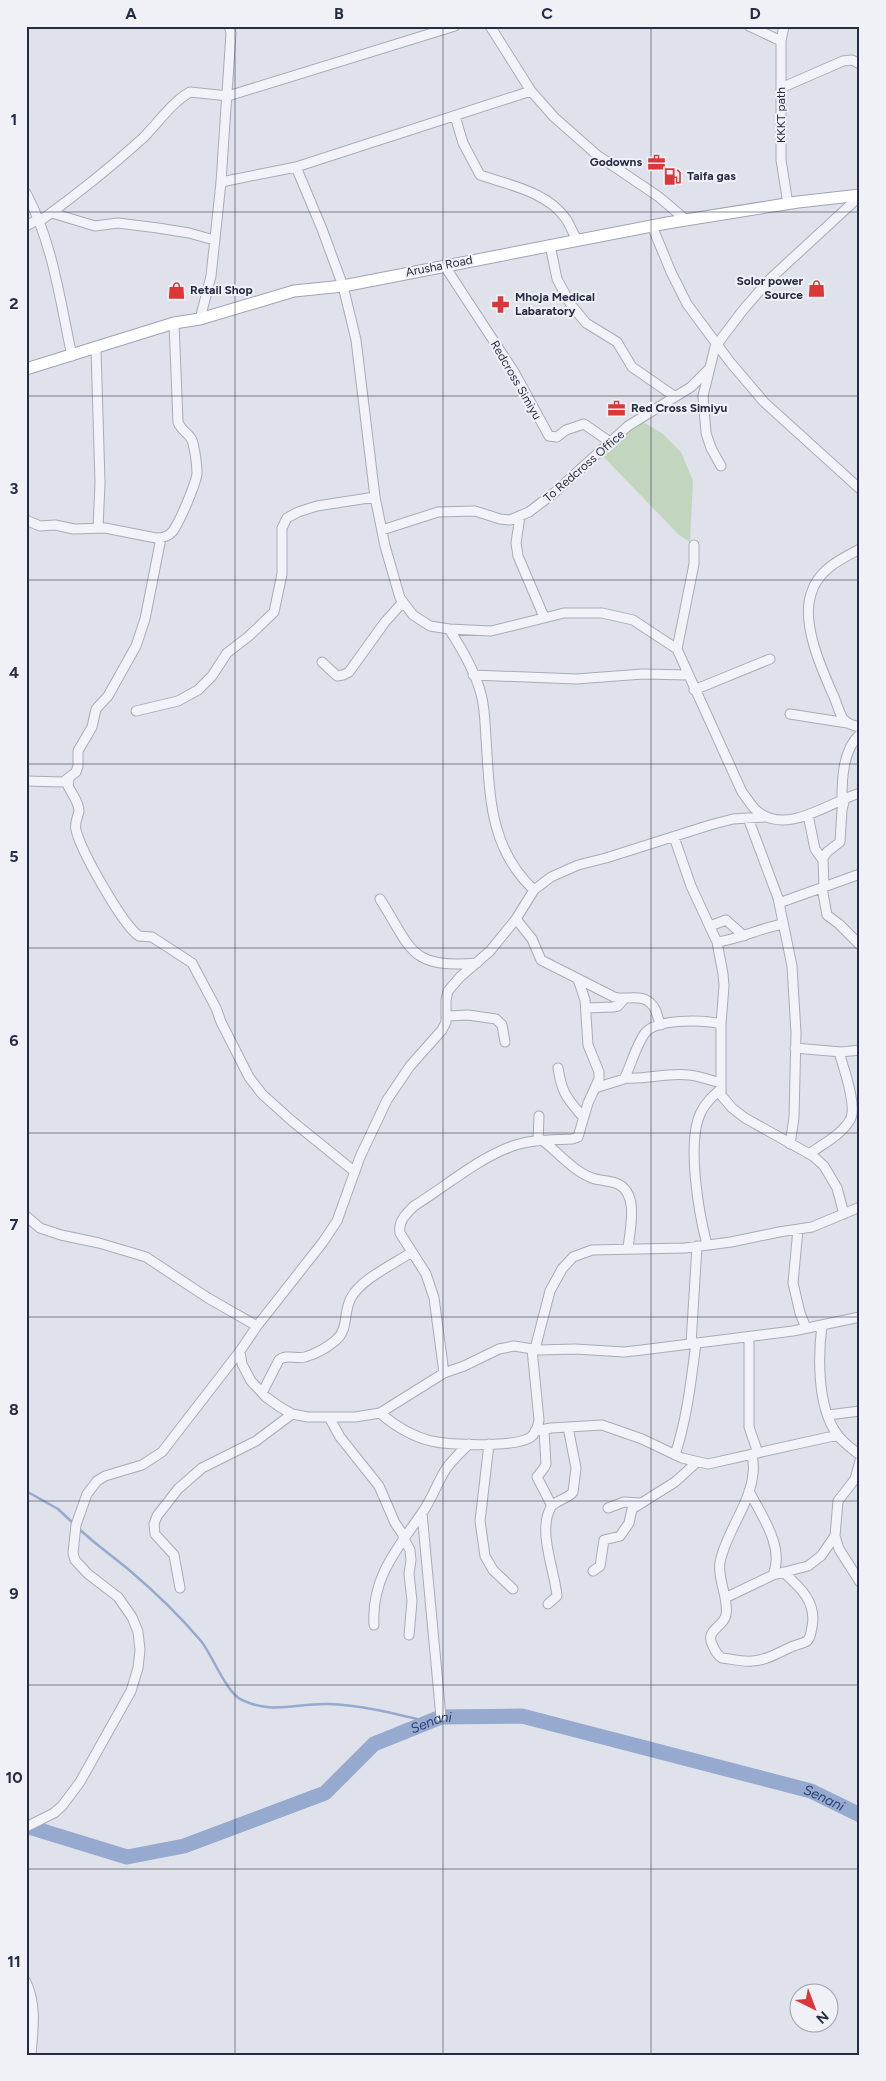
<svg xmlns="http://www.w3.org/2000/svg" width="886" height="2081" font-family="Figtree,sans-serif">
<rect width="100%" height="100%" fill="#dfe2ea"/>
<path fill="#c2d5bf" d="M 643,422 L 663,434 L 681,452 L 693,481 L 690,542 L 678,534 L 600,453 Z"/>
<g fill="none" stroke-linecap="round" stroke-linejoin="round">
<path stroke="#96a9ce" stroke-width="2.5" d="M 26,1491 L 58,1509 L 74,1524
M 78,1528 C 94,1543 111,1555 128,1569 C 154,1591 179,1615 201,1641 C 212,1654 226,1693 242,1700 C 274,1715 296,1703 328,1704 C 362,1705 396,1714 429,1722"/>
<path stroke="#96a9ce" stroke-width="15" id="s1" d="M 26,1826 L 127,1857 L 184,1846 L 325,1793 L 374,1744 L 441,1717 L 522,1716 L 811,1791 L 860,1815"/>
<defs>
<path id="minor" d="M 490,26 L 531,91 L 554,117 L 597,155 L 659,197 L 686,220
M 749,26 L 781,41
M 784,26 L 781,41 L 781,160 L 788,204
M 781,88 L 843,61 L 852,60 L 860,64
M 455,116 L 463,143 L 480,175 C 509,185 548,192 566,219 C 570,225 573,233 577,240
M 296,167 L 322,229 L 343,286 L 356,340 L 375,497 L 385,546 L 400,598 L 413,615 L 430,626 L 449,629 L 491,631 L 564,613 L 602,613 L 633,620 L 677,649 L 742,792 C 747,798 751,806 757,811 C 787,836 829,802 860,793
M 221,182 L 296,167 L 531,91
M 26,193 C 53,243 60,301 72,356
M 52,213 L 95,226 L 118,223 L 158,228 L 189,233 L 214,240
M 40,221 C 76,195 110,168 143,138 C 158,123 171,103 190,92 L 228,96 L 455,26
M 26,226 L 39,219
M 652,226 L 671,272 L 687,304 L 730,362 L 764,402 L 860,489
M 550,245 L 557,279 L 571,305 L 586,323 L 617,342 L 632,367 L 674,396
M 444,265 L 514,372 L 549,436 L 557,437 L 566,430 L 584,424 L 610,442
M 200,319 L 211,276 L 221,182 L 231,33 L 229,26
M 96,349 L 100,483 L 98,528
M 721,466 L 711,448 L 706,433 L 703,396 L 715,347 L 743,310 L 770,279 L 860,196
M 520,516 L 516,543 L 518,556 L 544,617
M 26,520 L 40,526 L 55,525 L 74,529 L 105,528 L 156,538 C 163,538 169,536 173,531 C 180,521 195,486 197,474 C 197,465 195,452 193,443 C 191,433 181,432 178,422 L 174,323
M 382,530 L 438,512 L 475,511 L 500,519 L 510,520 L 529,512 L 554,493 L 628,426 L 691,387 L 709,369
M 860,549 C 839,560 818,570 811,594 C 801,624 822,670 834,697 C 837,704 839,712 843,719 C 848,724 853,726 860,727
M 449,629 C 462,649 475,671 481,694 C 485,708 485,724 486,739 C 490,796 489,848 534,890
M 677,649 L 694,564 L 694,545
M 322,662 L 337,676 L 343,675 L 349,672 L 385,622 L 403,602
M 473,675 L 576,679 L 643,674 L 688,675
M 694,690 L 770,659
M 136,711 L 178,701 L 198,690 L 212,676 L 227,653 L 249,636 L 274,612 L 282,574 L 282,528 L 287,518 L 298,512 L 317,506 L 375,497
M 790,714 L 847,723
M 69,779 L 68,786 C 72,794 79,802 79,811 C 78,817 74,823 76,830 C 81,851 122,924 139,936 L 152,937 L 192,963 L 216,1008 L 221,1022 L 249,1077 L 262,1094 L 292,1121 L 355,1172
M 26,781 L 63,782 L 76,772 L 78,766 L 78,751 L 92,727 L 96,709 L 108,696 L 136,646 L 145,619 L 161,538
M 842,799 C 842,777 843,750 860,734
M 808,815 L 815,849 L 823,860
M 748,818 L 778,898 L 792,966 L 796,1033 L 794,1118 L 790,1144
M 674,837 L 691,886 L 717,942 L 723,974 L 724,986 L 721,1024 L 721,1095 L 732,1108 L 745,1118 L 813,1156 L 824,1166 L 837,1188 L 844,1214
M 822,888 L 827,915 L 839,924 L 860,945
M 824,888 L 823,858 L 827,852 L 840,842 L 842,810 L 845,798
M 380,899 C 412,949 409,969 477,963
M 779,903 L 860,874
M 516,919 L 532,939 L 541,960 L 614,997 C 628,1001 642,992 653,1006 C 658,1012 657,1019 661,1025
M 710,926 L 726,920 L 744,936
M 717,942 C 740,939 760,928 783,924
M 586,1008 L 613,1007 L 618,1006 L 624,999
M 448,1016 L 468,1015 L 496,1019 L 502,1025 L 505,1042
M 795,1048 L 841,1052 L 860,1050
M 558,1068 C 562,1094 567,1098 583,1117
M 625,1078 C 647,1080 667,1072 689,1075 C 700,1076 710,1080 720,1083
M 595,1088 L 624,1079 C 632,1064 635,1047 645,1033 C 657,1018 704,1020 721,1024
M 542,1140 C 558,1152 573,1171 592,1178 C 600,1181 610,1180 618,1184 C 639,1194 630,1229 628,1248
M 538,1141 L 539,1116
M 809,1154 C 823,1144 841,1135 850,1120 C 858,1107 843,1066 839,1052
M 26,1216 L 40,1228 L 61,1235 L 99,1243 L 146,1257 L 208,1298 L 257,1326
M 798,1229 L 793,1283 L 800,1313 L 806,1328
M 707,1245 C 699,1214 686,1142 701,1112 C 706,1102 713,1096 721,1089
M 822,1325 C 818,1356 817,1407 837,1434 C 843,1443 851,1448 860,1455
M 749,1337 L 749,1427 L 758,1453
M 691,1344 L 697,1246
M 535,1349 L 550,1291 L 562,1269 L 573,1257 L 592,1250 L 685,1248 L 731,1242 L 779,1232 L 812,1227 L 860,1207
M 240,1351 L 242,1364 L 251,1381 L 266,1397 L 280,1407 L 292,1414 L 308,1417 L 355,1417 L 380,1413 L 444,1373 L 464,1366 L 499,1349 L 514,1346 L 539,1350 L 575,1349 L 624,1352 L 642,1350 L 793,1331 L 860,1317
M 444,1373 L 434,1298 L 426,1274 L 400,1233 C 398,1221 406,1214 414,1206 C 446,1186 476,1160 510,1147 C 530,1139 552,1140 572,1139 L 578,1137 L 588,1103 L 599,1079 L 599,1072 L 588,1045 L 585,1000 L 578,979
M 262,1393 L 279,1360 C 286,1354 296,1359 305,1357 C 315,1354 328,1347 336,1340 C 349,1329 343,1312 351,1298 C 361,1279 394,1264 412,1252
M 380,1413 C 395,1426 411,1436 431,1441 C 450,1445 515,1448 531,1437 C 536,1433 538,1426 539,1420 L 532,1349
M 828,1415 L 860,1411
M 329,1417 L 340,1437 L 379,1486 L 395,1523 L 404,1536
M 544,1430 L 546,1464 L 544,1468 L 537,1477 L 552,1506
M 535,1431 L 551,1428 L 602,1425 L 642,1439 L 682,1458 L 708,1464 L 838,1435
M 489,1444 L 480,1521 L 485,1556 L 493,1570 L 513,1589
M 752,1454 C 753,1460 754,1467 753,1473 C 751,1503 726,1532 720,1562 C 717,1580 729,1597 726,1615 C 723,1628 704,1630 713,1646 C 715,1651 717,1655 722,1658 C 732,1659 742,1662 752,1661 C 765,1661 778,1653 789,1648 C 794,1645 802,1644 807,1641 C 811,1638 811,1631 812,1627 C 817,1602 800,1587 783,1572
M 675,1455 C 687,1419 691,1381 696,1343
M 749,1491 C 761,1515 785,1547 773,1575
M 608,1508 L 624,1502 L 640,1503
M 422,1513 L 441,1717
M 835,1536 L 839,1549 L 860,1582
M 403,1537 L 410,1550 L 411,1560 L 409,1574 L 412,1601 L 409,1635
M 593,1571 L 600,1566 L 604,1540 L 620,1536 L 629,1523 L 632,1509 L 675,1482 L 697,1462
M 180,1588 L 174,1555 L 155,1534 L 154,1524 L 157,1516 L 178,1489 L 202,1468 L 256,1441 L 292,1414
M 725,1598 L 773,1575 L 808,1566 L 821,1556 L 835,1536 L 838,1501 L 855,1479 L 860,1461
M 548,1604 L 557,1596 C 555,1571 537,1531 551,1507 C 556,1500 568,1499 573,1492 L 576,1468 L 568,1427
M 374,1625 C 371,1578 397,1549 422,1513 C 432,1499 437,1483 446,1469 C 452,1460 461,1452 469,1444
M 26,1827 L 54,1813 L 62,1806 L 80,1782 L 131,1691 L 138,1668 L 140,1650 L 138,1632 L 132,1617 L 118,1597 L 88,1574 L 75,1560 L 73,1553 L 76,1525 L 87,1494 L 97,1481 L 105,1476 L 142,1465 L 162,1452 L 240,1351 L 257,1326 L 323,1242 L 337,1221 L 360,1157 L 387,1100 L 410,1066 L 442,1030 L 446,1022 L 446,1000 L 448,991 L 460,977 L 490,951 L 516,919 L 534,890 L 551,877 L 578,865 L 606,858 L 710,825 L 733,819 L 765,817
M 26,1982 C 37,2005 33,2030 31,2055"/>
<path id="major" d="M 26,369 L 174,323 L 200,319 L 294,291 L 343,286 L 667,223 L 798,202 L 860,195"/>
</defs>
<use href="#minor" stroke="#a8abb8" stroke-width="11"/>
<use href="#major" stroke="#9da4b7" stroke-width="13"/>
<use href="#minor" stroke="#f2f3f8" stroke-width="9"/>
<use href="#major" stroke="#fff" stroke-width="11"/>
</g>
<path fill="none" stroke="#262c43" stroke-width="1" stroke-opacity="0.55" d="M 235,26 L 235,2055M 443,26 L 443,2055M 651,26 L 651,2055M 26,212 L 860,212M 26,396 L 860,396M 26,580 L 860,580M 26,764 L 860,764M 26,948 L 860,948M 26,1133 L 860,1133M 26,1317 L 860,1317M 26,1501 L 860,1501M 26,1685 L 860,1685M 26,1869 L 860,1869"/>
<defs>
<symbol id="office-bare" viewBox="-9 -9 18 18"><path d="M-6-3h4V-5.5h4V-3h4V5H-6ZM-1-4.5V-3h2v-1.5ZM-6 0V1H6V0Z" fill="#dc3738" stroke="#eff1f7" stroke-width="2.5" paint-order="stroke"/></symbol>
<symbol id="fuel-bare" viewBox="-9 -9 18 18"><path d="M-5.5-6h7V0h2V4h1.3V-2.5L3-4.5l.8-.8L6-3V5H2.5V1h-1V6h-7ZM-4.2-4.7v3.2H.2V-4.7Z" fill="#dc3738" stroke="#eff1f7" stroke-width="2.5" paint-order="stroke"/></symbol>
<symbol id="shop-bare" viewBox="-9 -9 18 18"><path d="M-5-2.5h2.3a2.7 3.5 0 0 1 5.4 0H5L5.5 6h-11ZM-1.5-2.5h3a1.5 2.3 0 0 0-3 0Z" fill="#dc3738" stroke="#eff1f7" stroke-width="2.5" paint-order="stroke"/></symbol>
<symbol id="pharmacy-bare" viewBox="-9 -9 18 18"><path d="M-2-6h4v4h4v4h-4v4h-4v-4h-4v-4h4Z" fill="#dc3738" stroke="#eff1f7" stroke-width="2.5" paint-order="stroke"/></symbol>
</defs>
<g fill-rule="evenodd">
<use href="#office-bare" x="644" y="150" width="25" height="25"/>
<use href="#fuel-bare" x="660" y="164" width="25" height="25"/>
<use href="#shop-bare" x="804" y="276" width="25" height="25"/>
<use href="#shop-bare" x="164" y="278" width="25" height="25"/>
<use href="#pharmacy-bare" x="488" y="292" width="25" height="25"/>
<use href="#office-bare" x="604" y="396" width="25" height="25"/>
</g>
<g text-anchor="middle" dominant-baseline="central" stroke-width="4" stroke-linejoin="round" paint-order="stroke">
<g font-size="12" fill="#262c43" stroke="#eff1f7">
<text transform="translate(781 115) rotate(-90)">KKKT path</text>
<text transform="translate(439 266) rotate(-11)">Arusha Road</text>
<text transform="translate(516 380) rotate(60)">Redcross Simiyu</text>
<text transform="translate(584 466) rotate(-41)">To Redcross Office</text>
</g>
<g font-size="12" font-weight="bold" fill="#262c43" stroke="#eff1f7" text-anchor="start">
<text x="642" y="162" text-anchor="end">Godowns</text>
<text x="687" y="176">Taifa gas</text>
<text x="803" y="281" text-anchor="end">Solor power<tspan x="803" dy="14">Source</tspan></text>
<text x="190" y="290">Retail Shop</text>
<text x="515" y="297">Mhoja Medical<tspan x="515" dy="14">Labaratory</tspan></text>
<text x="631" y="408">Red Cross Simiyu</text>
</g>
<g font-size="14" font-style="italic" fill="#2c447b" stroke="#eff1f7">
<text stroke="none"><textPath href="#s1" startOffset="445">Senani</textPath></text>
<text stroke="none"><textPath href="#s1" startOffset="850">Senani</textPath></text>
</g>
</g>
<rect width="886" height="2081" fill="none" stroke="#eff1f7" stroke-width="55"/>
<g transform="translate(814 2008) rotate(138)"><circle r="24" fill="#eff1f7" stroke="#9fa2af"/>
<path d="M0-4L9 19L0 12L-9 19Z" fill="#dc3738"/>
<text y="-8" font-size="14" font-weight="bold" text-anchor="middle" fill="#262c43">N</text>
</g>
<rect x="28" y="28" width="830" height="2026" fill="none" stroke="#262c43" stroke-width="2"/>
<g font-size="16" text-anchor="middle" font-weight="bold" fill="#262c43">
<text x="131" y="19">A</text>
<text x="339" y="19">B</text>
<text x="547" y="19">C</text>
<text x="755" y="19">D</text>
<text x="14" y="125">1</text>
<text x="14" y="309">2</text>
<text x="14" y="494">3</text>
<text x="14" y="678">4</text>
<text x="14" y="862">5</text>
<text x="14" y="1046">6</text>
<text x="14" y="1230">7</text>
<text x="14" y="1415">8</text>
<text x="14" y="1599">9</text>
<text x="14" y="1783">10</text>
<text x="14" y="1967">11</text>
</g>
</svg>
